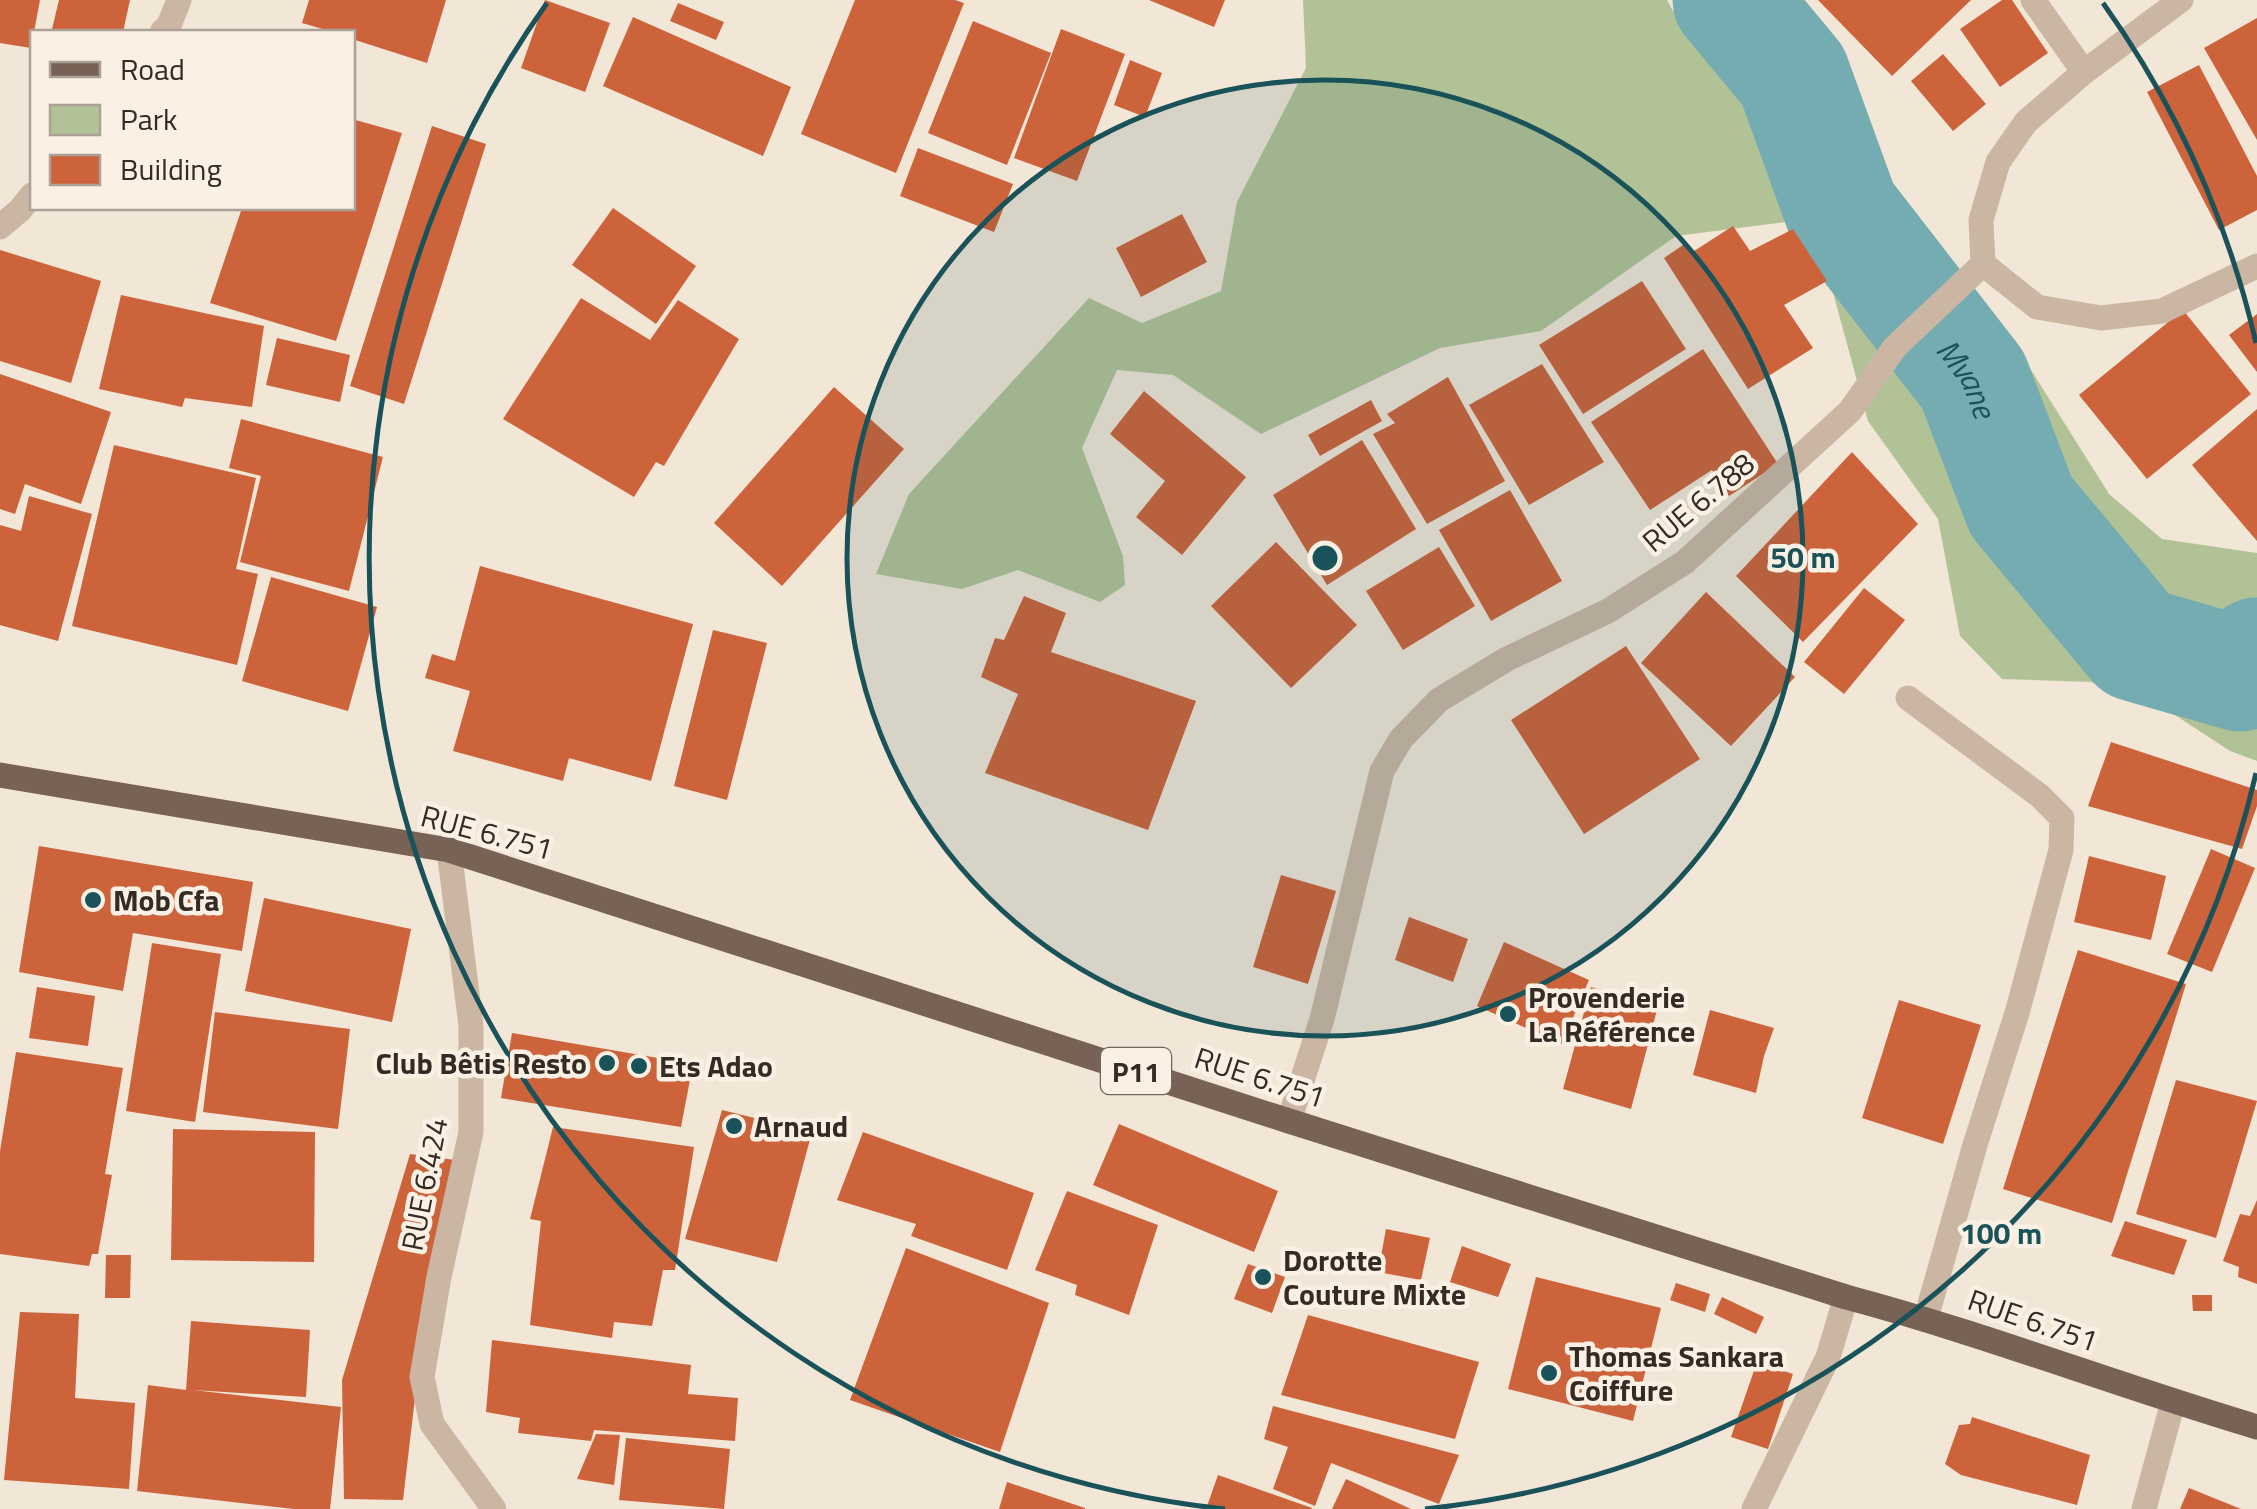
<svg xmlns="http://www.w3.org/2000/svg" width="2257" height="1509" font-family="'Titillium Web',sans-serif">
<rect width="100%" height="100%" fill="#f2e6d7"/>
<path fill="#b2c297" d="M 1303,0 L 1667,0 L 1673,11 L 1814,119 L 1894,206 L 1931,257 L 1909,295 L 1944,344 L 1988,332 L 2026,362 L 2109,494 L 2162,539 L 2257,553 L 2257,761 L 2230,751 L 2175,715 L 2091,682 L 2002,679 L 1960,636 L 1938,519 L 1868,421 L 1829,278 L 1785,222 L 1676,236 L 1541,331 L 1440,348 L 1261,434 L 1173,375 L 1117,370 L 1082,448 L 1123,556 L 1125,585 L 1100,602 L 1018,570 L 962,589 L 876,574 L 909,494 L 1089,298 L 1142,323 L 1221,291 L 1237,202 L 1306,68 Z"/>
<g fill="none" stroke-linecap="round" stroke-linejoin="round">
<path stroke="#75acb1" stroke-width="115" id="s1" d="M 1730,0 L 1793,76 L 1842,211 L 1973,380 L 2021,506 L 2136,644 L 2240,674 L 2257,655"/>
</g>
<path fill="#cd633b" d="M 0,0 L 40,0 L 31,48 L 0,43 Z
M 59,0 L 130,0 L 123,32 L 69,32 L 52,29 Z
M 309,0 L 446,0 L 427,63 L 352,39 L 352,32 L 333,32 L 302,23 Z
M 545,0 L 610,23 L 585,92 L 521,68 Z
M 855,0 L 955,0 L 964,3 L 896,173 L 801,134 Z
M 1149,0 L 1225,0 L 1214,27 Z
M 1818,0 L 1971,0 L 1892,76 Z
M 2002,0 L 2012,0 L 2048,53 L 2000,87 L 1960,29 Z
M 678,3 L 724,22 L 716,40 L 670,21 Z
M 633,17 L 791,87 L 763,156 L 603,86 Z
M 2257,18 L 2257,140 L 2204,48 Z
M 973,21 L 1051,53 L 1007,165 L 928,133 Z
M 1061,29 L 1125,54 L 1077,181 L 1014,158 Z
M 1943,54 L 1986,104 L 1953,131 L 1911,81 Z
M 1130,60 L 1162,73 L 1145,117 L 1114,105 Z
M 2199,65 L 2257,176 L 2257,210 L 2219,230 L 2147,92 Z
M 352,119 L 402,133 L 336,341 L 210,303 L 242,208 L 352,208 Z
M 432,126 L 486,144 L 404,404 L 350,386 Z
M 918,148 L 1013,184 L 994,232 L 900,196 Z
M 613,208 L 696,266 L 656,324 L 572,265 Z
M 1182,214 L 1207,262 L 1141,297 L 1116,248 Z
M 1733,226 L 1750,251 L 1793,229 L 1827,281 L 1784,305 L 1813,348 L 1748,389 L 1664,258 L 1686,243 L 1691,253 Z
M 0,250 L 101,281 L 71,383 L 0,361 Z
M 1642,281 L 1686,349 L 1583,414 L 1539,345 Z
M 121,295 L 264,326 L 252,407 L 185,398 L 182,407 L 99,389 Z
M 581,298 L 650,340 L 678,300 L 739,339 L 664,466 L 656,462 L 634,497 L 503,419 Z
M 2183,310 L 2251,394 L 2147,479 L 2079,395 Z
M 2257,314 L 2257,372 L 2229,335 Z
M 277,338 L 350,355 L 340,402 L 266,385 Z
M 1703,349 L 1778,464 L 1729,496 L 1712,470 L 1650,510 L 1591,422 Z
M 1542,364 L 1604,462 L 1529,505 L 1469,405 Z
M 0,374 L 111,412 L 81,504 L 25,484 L 15,514 L 0,509 Z
M 1448,377 L 1505,481 L 1427,524 L 1373,434 L 1395,423 L 1387,414 Z
M 834,387 L 904,449 L 782,586 L 714,523 Z
M 1144,391 L 1246,477 L 1182,555 L 1136,517 L 1165,481 L 1110,434 Z
M 1371,400 L 1382,421 L 1320,456 L 1308,435 Z
M 2257,409 L 2257,541 L 2192,465 Z
M 241,419 L 383,457 L 349,591 L 240,562 L 261,476 L 229,468 Z
M 1362,440 L 1416,529 L 1327,585 L 1273,495 Z
M 114,445 L 256,478 L 236,569 L 258,574 L 237,665 L 72,626 Z
M 1852,452 L 1918,524 L 1803,642 L 1736,576 Z
M 1510,490 L 1562,581 L 1491,621 L 1439,530 Z
M 29,496 L 92,514 L 58,641 L 0,625 L 0,525 L 21,531 Z
M 1276,542 L 1357,625 L 1291,688 L 1211,606 Z
M 1439,547 L 1475,606 L 1403,650 L 1366,591 Z
M 480,566 L 693,624 L 651,781 L 569,758 L 563,781 L 453,751 L 470,691 L 425,678 L 432,654 L 455,661 Z
M 271,577 L 377,607 L 348,711 L 242,681 Z
M 1864,588 L 1905,620 L 1844,694 L 1804,662 Z
M 1706,592 L 1795,677 L 1731,746 L 1641,663 Z
M 1024,596 L 1066,613 L 1051,652 L 1196,701 L 1148,830 L 985,773 L 1018,694 L 981,677 L 995,638 L 1004,640 Z
M 713,630 L 767,643 L 727,800 L 674,786 Z
M 1626,646 L 1700,759 L 1584,834 L 1511,720 Z
M 2111,742 L 2257,790 L 2257,806 L 2242,849 L 2088,806 Z
M 39,846 L 253,882 L 242,951 L 133,933 L 123,991 L 19,972 Z
M 2211,849 L 2255,868 L 2212,972 L 2167,954 Z
M 2089,856 L 2166,876 L 2151,940 L 2074,922 Z
M 1281,875 L 1336,891 L 1308,984 L 1253,967 Z
M 264,898 L 411,929 L 392,1022 L 245,991 Z
M 1409,917 L 1468,939 L 1453,982 L 1395,960 Z
M 1504,942 L 1589,980 L 1562,1044 L 1477,1006 Z
M 152,943 L 221,954 L 195,1122 L 126,1111 Z
M 2078,950 L 2186,984 L 2112,1223 L 2003,1189 Z
M 37,987 L 95,996 L 88,1046 L 29,1038 Z
M 1591,987 L 1658,1006 L 1631,1109 L 1563,1089 Z
M 1899,1000 L 1981,1025 L 1943,1144 L 1862,1118 Z
M 1710,1010 L 1774,1028 L 1764,1056 L 1756,1093 L 1693,1075 Z
M 215,1012 L 350,1029 L 338,1129 L 203,1112 Z
M 512,1033 L 693,1064 L 681,1127 L 501,1098 Z
M 16,1052 L 123,1068 L 105,1174 L 112,1175 L 98,1254 L 92,1254 L 89,1266 L 0,1254 L 0,1151 Z
M 2176,1080 L 2257,1101 L 2216,1238 L 2136,1214 Z
M 722,1110 L 812,1132 L 777,1262 L 685,1239 Z
M 1119,1124 L 1278,1191 L 1254,1252 L 1093,1185 Z
M 553,1127 L 694,1147 L 675,1270 L 663,1270 L 652,1326 L 614,1322 L 612,1338 L 530,1325 L 541,1221 L 530,1219 Z
M 173,1129 L 315,1132 L 314,1262 L 171,1260 Z
M 863,1132 L 1034,1193 L 1007,1270 L 911,1236 L 916,1224 L 837,1200 Z
M 410,1154 L 463,1161 L 416,1389 L 403,1500 L 344,1499 L 342,1380 Z
M 1067,1191 L 1158,1225 L 1129,1315 L 1075,1295 L 1077,1285 L 1035,1270 Z
M 2257,1200 L 2257,1284 L 2238,1277 L 2239,1267 L 2223,1261 L 2240,1214 L 2250,1216 Z
M 2125,1221 L 2187,1240 L 2174,1275 L 2111,1256 Z
M 1386,1229 L 1430,1238 L 1421,1280 L 1378,1272 Z
M 1462,1246 L 1511,1264 L 1498,1297 L 1450,1282 Z
M 906,1248 L 1049,1303 L 1000,1452 L 850,1400 Z
M 106,1255 L 131,1255 L 130,1298 L 105,1298 Z
M 1248,1264 L 1285,1277 L 1272,1313 L 1234,1299 Z
M 1536,1277 L 1661,1308 L 1633,1421 L 1508,1389 Z
M 1676,1283 L 1710,1294 L 1705,1312 L 1670,1300 Z
M 2192,1295 L 2212,1295 L 2212,1311 L 2193,1311 Z
M 1722,1297 L 1764,1317 L 1756,1334 L 1714,1314 Z
M 20,1312 L 79,1314 L 75,1398 L 135,1403 L 129,1489 L 4,1480 Z
M 1308,1315 L 1479,1362 L 1455,1439 L 1281,1395 Z
M 191,1321 L 310,1330 L 306,1397 L 193,1390 L 341,1407 L 330,1509 L 294,1509 L 137,1491 L 148,1385 L 186,1390 Z
M 492,1340 L 691,1365 L 688,1394 L 738,1398 L 735,1441 L 594,1430 L 591,1441 L 518,1433 L 520,1418 L 486,1412 Z
M 1757,1362 L 1793,1374 L 1768,1449 L 1731,1437 Z
M 1273,1406 L 1459,1455 L 1439,1504 L 1331,1463 L 1315,1506 L 1273,1489 L 1288,1447 L 1264,1439 Z
M 1972,1417 L 2090,1455 L 2077,1505 L 1961,1475 L 1945,1464 L 1959,1425 L 1970,1424 Z
M 596,1434 L 620,1435 L 614,1485 L 577,1479 Z
M 626,1438 L 730,1449 L 724,1509 L 619,1500 Z
M 1218,1475 L 1312,1508 L 1312,1509 L 1206,1509 Z
M 1346,1479 L 1411,1509 L 1332,1509 Z
M 1007,1482 L 1085,1508 L 1085,1509 L 999,1509 Z
M 2189,1488 L 2241,1509 L 2180,1509 Z"/>
<g fill="none" stroke-linecap="round" stroke-linejoin="round">
<path stroke="#cbb6a3" stroke-width="25" d="M 2033,0 L 2084,72
M 162,32 L 169,25 L 179,0
M 0,227 L 20,210 L 32,195
M 1983,264 L 2037,307 L 2101,318 L 2162,311 L 2257,266
M 1908,698 L 2040,796 L 2062,818 L 2061,850 L 2017,1013 L 1975,1145 L 1926,1318
M 449,850 L 471,1026 L 471,1132 L 439,1277 L 422,1377 L 432,1424 L 494,1509
M 1289,1121 L 1322,1019 L 1382,771 L 1401,739 L 1439,700 L 1507,659 L 1608,611 L 1685,562 L 1850,411 L 1895,347 L 1983,264 L 1981,220 L 1998,162 L 2026,122 L 2084,72 L 2181,0
M 1754,1509 L 1828,1357 L 1846,1297
M 2144,1509 L 2173,1402"/>
<path stroke="#786255" stroke-width="25" d="M 0,775 L 449,850 L 1289,1121 L 1846,1297 C 1985,1334 2119,1386 2257,1427"/>
</g>
<circle cx="1325" cy="558" r="478" fill="#195258" fill-opacity=".12"/>
<g fill="none" stroke="#195258" stroke-width="5">
<circle cx="1325" cy="558" r="478"/>
<path d="M2256 773A956 956 0 0 1 1425 1509M1225 1509A956 956 0 0 1 547 3M2103 3A956 956 0 0 1 2256 343"/>
</g>
<g fill="#195258" stroke="#faf0e3" stroke-width="4">
<circle cx="93" cy="900" r="10"/>
<circle cx="1508" cy="1014" r="10"/>
<circle cx="607" cy="1063" r="10"/>
<circle cx="639" cy="1066" r="10"/>
<circle cx="734" cy="1126" r="10"/>
<circle cx="1263" cy="1277" r="10"/>
<circle cx="1549" cy="1373" r="10"/>
</g>
<g text-anchor="middle" dominant-baseline="central" stroke-width="9" stroke-linejoin="round" paint-order="stroke">
<rect fill="#faf0e3" stroke="#70665e" stroke-width="2.5" x="1101" y="1048" width="70" height="46" rx="8"/>
<g font-size="28" font-weight="bold" fill="#352b25">
<text x="1136" y="1071">P11</text>
</g>
<g font-size="30" fill="#352b25" stroke="#faf0e3">
<text transform="translate(1698 502) rotate(-40)">RUE 6.788</text>
<text transform="translate(487 832) rotate(15)">RUE 6.751</text>
<text transform="translate(1260 1077) rotate(18)">RUE 6.751</text>
<text transform="translate(424 1184) rotate(-79)">RUE 6.424</text>
<text transform="translate(2033 1320) rotate(19)">RUE 6.751</text>
</g>
<g font-size="30" font-weight="bold" fill="#352b25" stroke="#faf0e3" text-anchor="start">
<text x="113" y="900">Mob Cfa</text>
<text x="1528" y="997">Provenderie<tspan x="1528" dy="34">La Référence</tspan></text>
<text x="587" y="1063" text-anchor="end">Club Bêtis Resto</text>
<text x="659" y="1066">Ets Adao</text>
<text x="754" y="1126">Arnaud</text>
<text x="1283" y="1260">Dorotte<tspan x="1283" dy="34">Couture Mixte</tspan></text>
<text x="1569" y="1356">Thomas Sankara<tspan x="1569" dy="34">Coiffure</tspan></text>
</g>
<g font-size="32" font-style="italic" fill="#195258" stroke="#faf0e3">
<text stroke="none"><textPath href="#s1" startOffset="452">Mvane</textPath></text>
</g>
</g>
<circle cx="1325" cy="558" r="15" fill="#195258" stroke="#faf0e3" stroke-width="5"/>
<g font-size="30" text-anchor="middle" font-weight="bold" fill="#195258" stroke="#faf0e3" stroke-width="9" stroke-linejoin="round" paint-order="stroke">
<text x="1803" y="568">50 m</text>
<text x="2001" y="1244">100 m</text>
</g>
<rect x="30" y="30" width="325" height="180" fill="#faf0e3" stroke="#aba197" stroke-width="2.5"/>
<rect x="50" y="62" width="50" height="15" fill="#786255" stroke="#aba197" stroke-width="2.5"/>
<text x="120" y="80" font-size="30" fill="#352b25">Road</text>
<rect x="50" y="105" width="50" height="30" fill="#b2c297" stroke="#aba197" stroke-width="2.5"/>
<text x="120" y="130" font-size="30" fill="#352b25">Park</text>
<rect x="50" y="155" width="50" height="30" fill="#cd633b" stroke="#aba197" stroke-width="2.5"/>
<text x="120" y="180" font-size="30" fill="#352b25">Building</text>
</svg>
